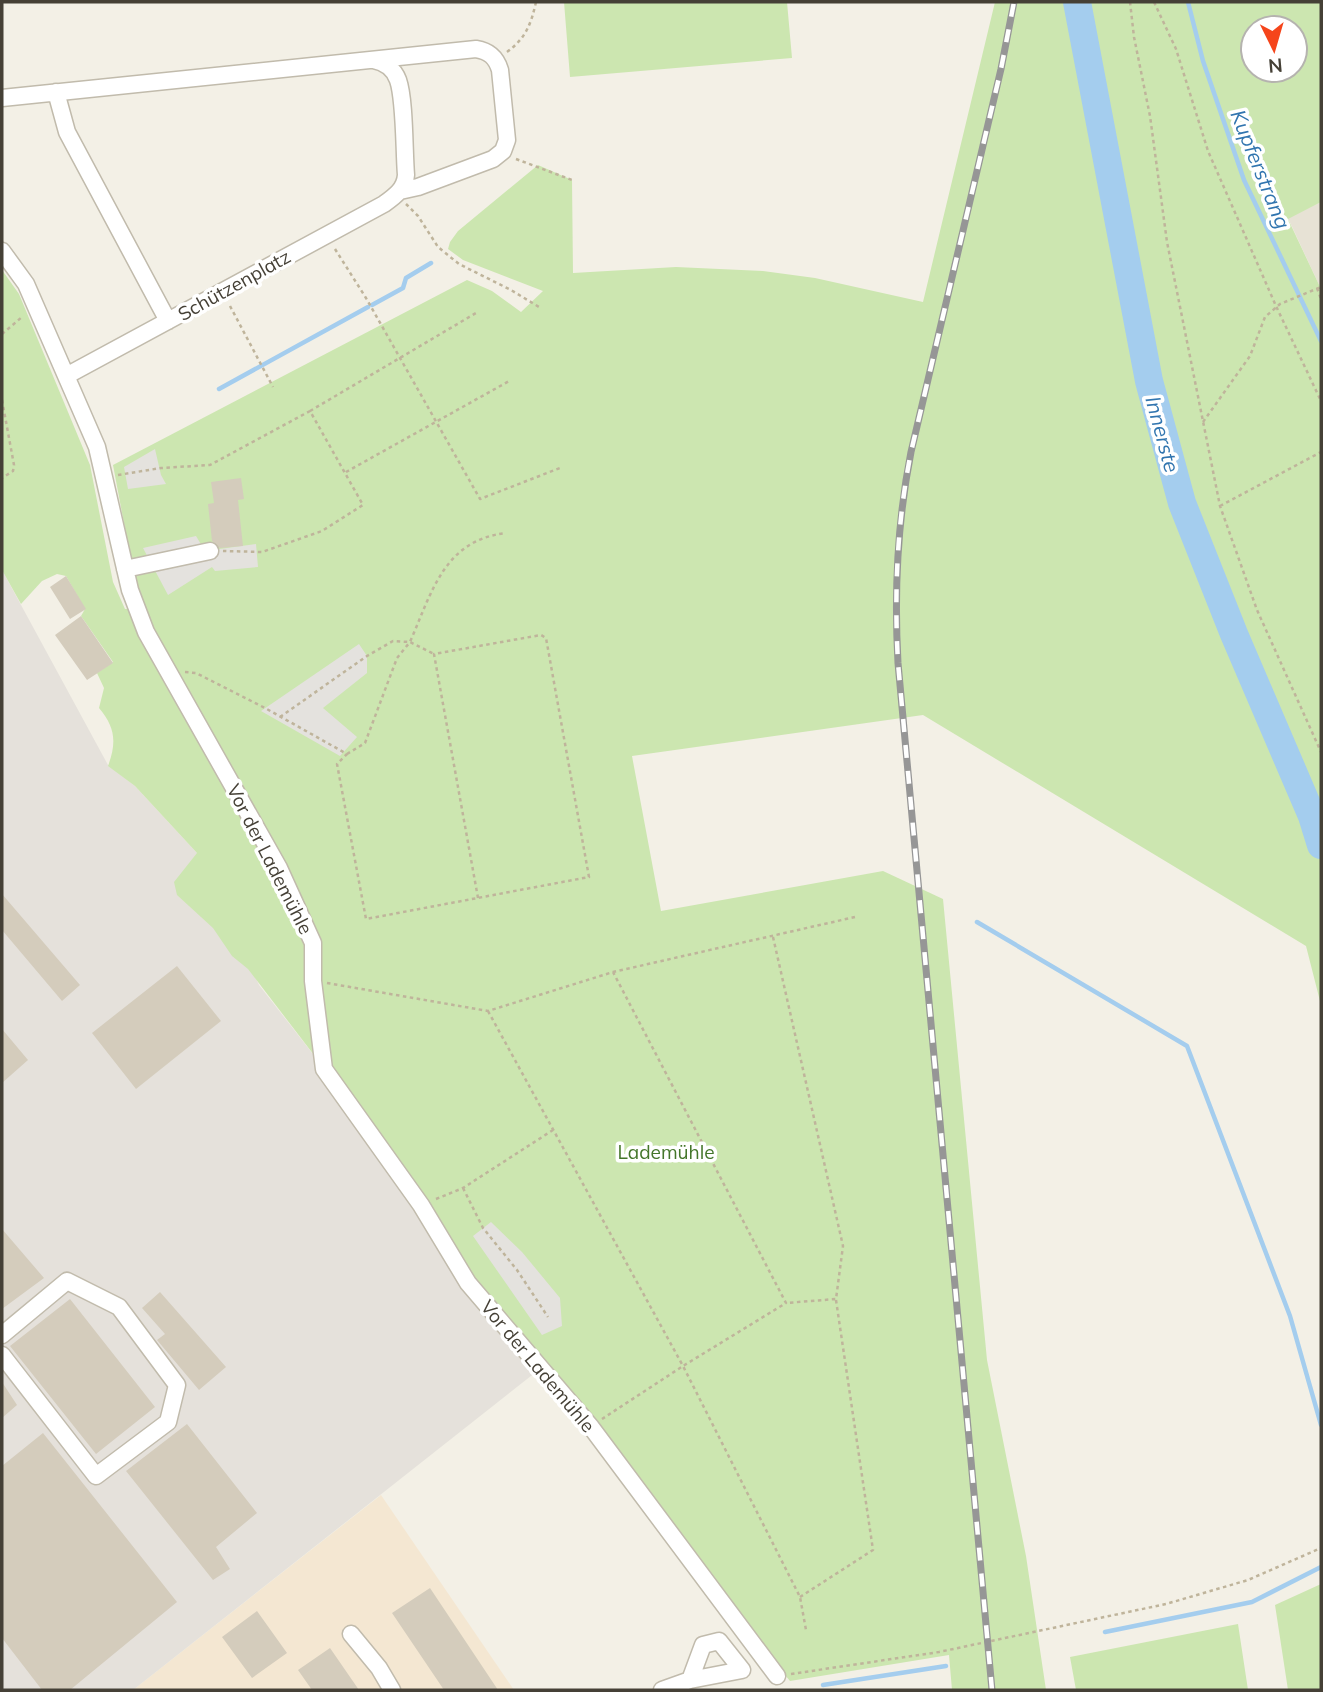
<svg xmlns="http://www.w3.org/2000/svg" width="1323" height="1692" font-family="Mulish,sans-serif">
<rect width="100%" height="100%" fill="#f3f0e6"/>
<path fill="#e7e2d5" d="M 1321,202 L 1321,289 L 1288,218 Z"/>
<path fill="#f4e7d2" d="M 381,1495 L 514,1690 L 133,1690 Z"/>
<path fill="#e5e1db" d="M 2,570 L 108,765 L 135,786 L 197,853 L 259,985 L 327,1072 L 536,1372 L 133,1690 L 2,1690 Z"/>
<path fill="#cce6b0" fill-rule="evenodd" d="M 564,2 L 787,2 L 792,58 L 570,77 Z
M 995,2 L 1321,2 L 1321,202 L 1288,219 L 1321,289 L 1321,1005 L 1306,946 L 923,715 L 632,756 L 661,911 L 883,871 L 943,899 L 987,1360 L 1026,1556 L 1046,1690 L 952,1690 L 949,1655 L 790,1681 L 466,1287 L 327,1072 L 248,969 L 232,956 L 213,928 L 177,895 L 174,882 L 197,853 L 135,786 L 108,766 C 117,742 115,727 99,708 L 104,688 L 97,673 L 113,662 L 81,616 L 85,609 L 66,576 L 57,574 L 42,581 L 21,604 L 2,570 L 2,270 L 19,294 L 90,465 L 113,582 L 125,609 L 140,608 L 113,465 L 467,280 L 492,291 L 521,312 L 543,291 L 463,260 L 448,249 L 450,242 L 458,231 L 538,165 L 572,180 L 573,273 L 676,267 L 763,271 L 815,278 L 923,302 ZM 1253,28 L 1295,28 L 1295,70 L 1253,70 Z
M 1321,1584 L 1321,1690 L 1288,1690 L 1275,1605 Z
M 1238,1624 L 1248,1690 L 1076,1690 L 1070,1657 Z"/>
<path fill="#e4e2de" d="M 155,449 L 161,475 L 166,484 L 128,489 L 124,467 Z
M 196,536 L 205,551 L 256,544 L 258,567 L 215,571 L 212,567 L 168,595 L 143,548 Z
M 359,644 L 367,656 L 367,673 L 323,708 L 357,737 L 340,756 L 261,711 Z
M 491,1222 L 522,1252 L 560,1298 L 562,1326 L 542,1335 L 473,1236 Z"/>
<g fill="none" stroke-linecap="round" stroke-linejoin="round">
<path stroke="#a4cdee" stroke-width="4.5" d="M 1188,2 L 1203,61 L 1244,180 L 1321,341
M 372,305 L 403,288 L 406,278 L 431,263
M 219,389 L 368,307
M 977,922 L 1187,1046 L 1290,1316 L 1321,1425
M 1105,1632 L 1252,1602 L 1321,1567
M 823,1685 L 946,1666"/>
<path stroke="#a4cdee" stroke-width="28" d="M 1077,2 L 1149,381 L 1182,503 L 1234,634 L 1312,816 L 1321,845"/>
</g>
<path fill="#d4ccbc" d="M 241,478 L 244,499 L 238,500 L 243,546 L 220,548 L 212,541 L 208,504 L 214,503 L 211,482 Z
M 66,576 L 86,609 L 70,619 L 50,587 Z
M 81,616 L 113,663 L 87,680 L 55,635 Z
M 2,894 L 80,985 L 62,1001 L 2,930 Z
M 177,966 L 221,1021 L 136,1089 L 92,1033 Z
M 2,1029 L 28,1060 L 2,1083 Z
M 2,1229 L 44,1278 L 2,1309 Z
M 160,1292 L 226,1367 L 199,1390 L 157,1340 L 165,1334 L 142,1308 Z
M 70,1299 L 155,1407 L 96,1454 L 10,1346 Z
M 2,1382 L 17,1405 L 2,1418 Z
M 187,1424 L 257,1513 L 216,1547 L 230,1569 L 213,1580 L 126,1471 Z
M 43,1433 L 177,1602 L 70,1690 L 42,1690 L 2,1638 L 2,1466 Z
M 430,1588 L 498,1690 L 444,1690 L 392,1613 Z
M 257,1611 L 287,1653 L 252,1678 L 222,1637 Z
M 330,1648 L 359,1690 L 312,1690 L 298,1670 Z"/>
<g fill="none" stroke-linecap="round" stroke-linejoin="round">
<defs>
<path id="minor" d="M 56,92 L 67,132 L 168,321
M 2,98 L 476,49 C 489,51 496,57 500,70 L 507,140 L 503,151 L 493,159 L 418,187 L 400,191
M 2,251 L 26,284 L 97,447 L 130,590 L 146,632 L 279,868 L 313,943 L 313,981 L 324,1069 L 421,1205 L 468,1283 L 591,1427 L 777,1676
M 66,376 L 384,204 C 395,196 405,189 406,175 C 404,151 405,100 398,80 C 394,69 384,62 373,60
M 125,569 L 210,551
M 2,1335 L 67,1281 L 119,1307 L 177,1385 L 168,1422 L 96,1476 L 2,1355
M 351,1634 L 379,1668 L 392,1690
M 662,1690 L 690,1680 L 742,1670 L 719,1641 L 703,1645 L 690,1680"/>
</defs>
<use href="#minor" stroke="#c1bbac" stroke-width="19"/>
<path stroke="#bfb49b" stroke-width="2.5" stroke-dasharray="3.5 3.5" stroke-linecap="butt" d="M 1130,2 L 1134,37 L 1150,116 L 1167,242 L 1220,506 L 1257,610 L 1321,752
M 1154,2 L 1176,49 L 1208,151 L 1276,306 L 1321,401
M 507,52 C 526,38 531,24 536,2
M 516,159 L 572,180
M 406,204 L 418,216 L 438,247 L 459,264 L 511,290 L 539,307
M 335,249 L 366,298 L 480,499 L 560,468
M 1317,288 L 1321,299
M 230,306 L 273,387
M 2,334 L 22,317
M 2,400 L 14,465 L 13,471 L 2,478
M 310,411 L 476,313
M 1203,422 L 1250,356 L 1265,317 L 1280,304 L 1321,287
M 346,472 L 511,380
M 118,475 L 161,468 L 210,465 L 310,411 L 363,505 L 322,531 L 262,552 L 223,551
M 1220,506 L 1321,452
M 185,672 L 196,673 L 265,708 L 347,754 L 337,764 L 366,919 L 589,877 L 546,638 L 541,635 L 434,654 L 478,898
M 280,717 L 367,656 L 393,641 L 410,642 C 432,592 444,540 506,533
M 347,754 L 365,743 L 397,658 L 410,642 L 434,654
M 773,937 L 843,1246 L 836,1299 L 786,1303
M 327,983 L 488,1011 L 613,972 L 855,917
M 488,1011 L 683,1366 L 786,1303 L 613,972
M 463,1188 L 483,1228 L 517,1270 L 548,1317
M 436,1199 L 463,1188 L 553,1130
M 602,1419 L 683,1366 L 800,1597 L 806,1630
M 800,1597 L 873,1550 L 836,1300
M 791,1674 L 939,1652 L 1166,1604 L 1248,1580 L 1321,1548"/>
<use href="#minor" stroke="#fff" stroke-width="16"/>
<defs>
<path id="rail" d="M 992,1690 L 898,663 C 894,591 897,523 911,452 L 1001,69 L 1014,2"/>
</defs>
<use href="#rail" stroke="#969696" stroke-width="7"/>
<use href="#rail" stroke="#fff" stroke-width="4.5" stroke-dasharray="13" stroke-linecap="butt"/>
</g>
<g text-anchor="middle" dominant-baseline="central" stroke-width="7" stroke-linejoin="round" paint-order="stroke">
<g font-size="19" fill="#454036" stroke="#fff">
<text transform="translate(234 285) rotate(-29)">Schützenplatz</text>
<text transform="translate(270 859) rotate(63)">Vor der Lademühle</text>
<text transform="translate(538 1366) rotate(50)">Vor der Lademühle</text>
</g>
<g font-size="19" fill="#44762a" stroke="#fff">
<text x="666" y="1152">Lademühle</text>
</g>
<g font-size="21" font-style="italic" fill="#3175af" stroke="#fff">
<text transform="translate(1261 169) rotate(68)">Kupferstrang</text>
<text transform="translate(1163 434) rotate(75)">Innerste</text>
</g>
</g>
<rect width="1323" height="1692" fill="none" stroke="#454036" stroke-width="7"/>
<g transform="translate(1274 49) rotate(175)"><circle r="33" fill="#ffffff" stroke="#b5b3af" stroke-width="2"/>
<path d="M0-5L12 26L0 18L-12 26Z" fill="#f5451b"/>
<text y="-10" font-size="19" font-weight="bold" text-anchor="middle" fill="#454036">N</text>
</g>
</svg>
